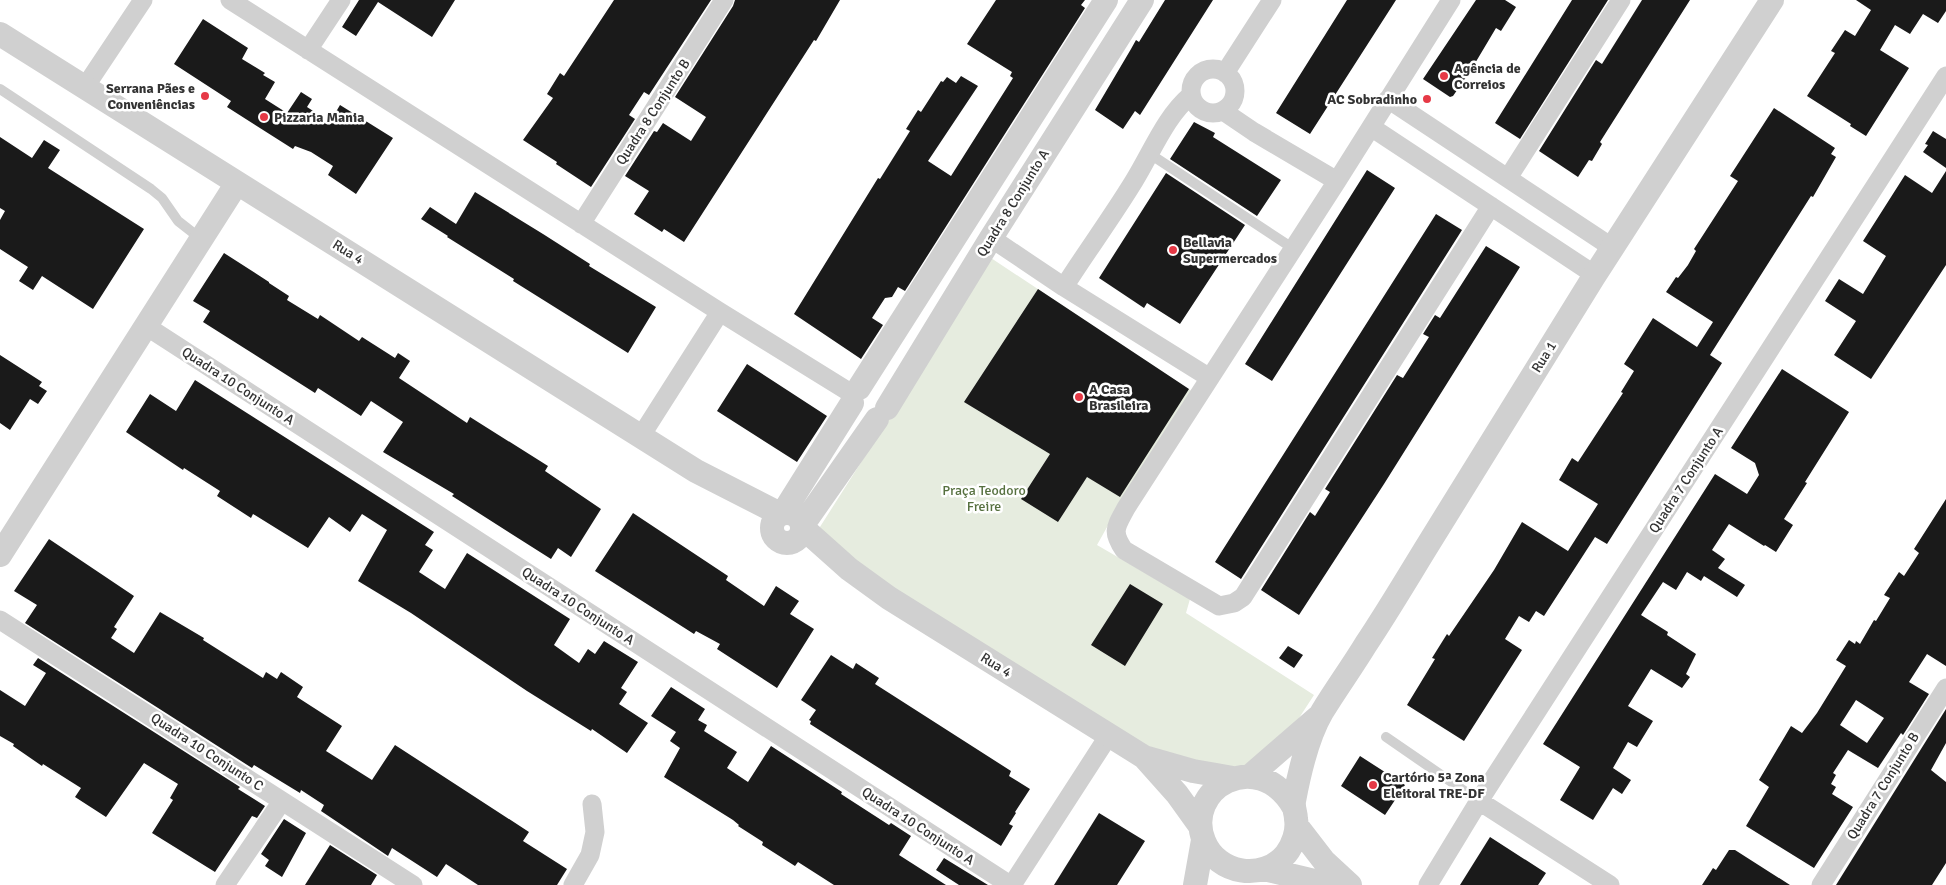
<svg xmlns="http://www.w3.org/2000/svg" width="1946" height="885" font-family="Signika,sans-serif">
<rect width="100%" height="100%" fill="#fff"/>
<path fill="#e6ecdf" d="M 991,258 L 1193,392 L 1116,511 L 1097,545 L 1190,599 L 1186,613 L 1314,695 L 1288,735 L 1271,752 L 1234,771 L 1153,758 L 860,567 L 818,530 Z"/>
<path fill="#1a1a1a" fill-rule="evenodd" d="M 359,0 L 455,0 L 432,37 L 378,2 L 356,36 L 342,27 Z
M 614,0 L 711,0 L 649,95 L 644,92 L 629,115 L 635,119 L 591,187 L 556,164 L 557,162 L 523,140 L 553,98 L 547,94 L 560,73 L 564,76 Z
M 735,0 L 840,0 L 816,41 L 814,40 L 684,242 L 664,229 L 662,232 L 634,214 L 649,191 L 625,176 L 654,131 L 657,132 L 663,123 L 691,141 L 706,117 L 675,97 L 733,6 Z
M 996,0 L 1085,0 L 1081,5 L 1085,8 L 905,291 L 898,287 L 892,297 L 885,298 L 872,318 L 883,325 L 861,359 L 794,314 L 878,178 L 880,179 L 910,131 L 906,129 L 918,110 L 921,112 L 941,81 L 943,82 L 947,77 L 956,83 L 961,76 L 978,86 L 928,161 L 951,176 L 1013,78 L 1010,76 L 1012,72 L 967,44 Z
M 1165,0 L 1213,0 L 1140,115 L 1135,111 L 1123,129 L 1095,110 L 1131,49 L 1136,40 L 1139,42 Z
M 1347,0 L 1396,0 L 1310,134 L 1276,113 Z
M 1476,0 L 1505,0 L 1516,7 L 1501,31 L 1496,28 L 1471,70 L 1453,96 L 1450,97 L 1423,79 Z
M 1572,0 L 1608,0 L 1520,139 L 1495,123 Z
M 1642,0 L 1690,0 L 1600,142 L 1602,144 L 1592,161 L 1589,160 L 1578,177 L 1539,151 L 1596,60 L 1602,64 Z
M 1856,0 L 1946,0 L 1946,11 L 1938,23 L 1923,14 L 1910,34 L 1895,25 L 1880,50 L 1909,68 L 1866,136 L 1850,126 L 1851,124 L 1807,96 L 1835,53 L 1831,51 L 1845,30 L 1855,36 L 1871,10 Z
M 203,19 L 248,48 L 242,59 L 265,73 L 263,75 L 275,82 L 265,99 L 287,113 L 301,92 L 312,99 L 307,107 L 330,122 L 340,105 L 393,138 L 356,194 L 328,175 L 333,166 L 311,152 L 295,146 L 293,149 L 227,107 L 231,101 L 174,64 Z
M 1774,108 L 1835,148 L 1831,154 L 1836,157 L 1813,197 L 1811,196 L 1710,355 L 1722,363 L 1607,544 L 1595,537 L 1544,616 L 1536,611 L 1529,622 L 1519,616 L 1505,639 L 1522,650 L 1464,741 L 1407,705 L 1435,659 L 1432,658 L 1447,634 L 1449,636 L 1494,570 L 1522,522 L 1568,551 L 1598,504 L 1559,480 L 1572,458 L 1578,462 L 1623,393 L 1621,392 L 1634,371 L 1624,364 L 1653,318 L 1697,347 L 1713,322 L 1666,292 L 1676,277 L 1678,278 L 1688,265 L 1696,251 L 1694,249 L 1738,181 L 1730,176 Z
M 1194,122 L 1215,133 L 1213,137 L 1281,180 L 1257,216 L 1170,159 Z
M 1933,131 L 1946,139 L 1946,168 L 1923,152 L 1928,145 L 1925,144 Z
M 0,137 L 32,158 L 44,140 L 60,150 L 48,168 L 144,229 L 93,309 L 42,276 L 33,290 L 19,281 L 28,267 L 0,249 L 0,220 L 5,211 L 0,208 Z
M 1367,170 L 1395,188 L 1272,381 L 1245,364 Z
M 1946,171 L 1946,265 L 1871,379 L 1834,355 L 1856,321 L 1825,301 L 1839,279 L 1863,294 L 1886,256 L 1863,241 L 1905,175 L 1932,193 Z
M 1166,173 L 1245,225 L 1180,324 L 1147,303 L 1144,308 L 1099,278 Z
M 475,192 L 543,234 L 590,264 L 589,266 L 656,307 L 628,353 L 513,281 L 514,279 L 447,237 L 448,236 L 421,219 L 430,207 L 456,224 Z
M 1436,214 L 1462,230 L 1241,579 L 1215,562 Z
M 1486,246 L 1520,267 L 1384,484 L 1299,615 L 1261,590 L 1310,512 L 1315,516 L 1330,492 L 1325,489 L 1397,375 L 1403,378 L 1429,337 L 1423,334 L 1435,315 L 1440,318 Z
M 224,253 L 269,282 L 269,283 L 289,296 L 287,300 L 318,319 L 320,315 L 359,341 L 362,337 L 395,358 L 398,353 L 410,361 L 399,378 L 467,423 L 470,417 L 548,466 L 545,471 L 601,509 L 571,557 L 558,548 L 551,559 L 452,496 L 454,494 L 383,452 L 403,422 L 371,401 L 361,416 L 318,388 L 315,393 L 203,322 L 210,311 L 193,301 Z
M 1038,289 L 1189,389 L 1120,497 L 1087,477 L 1058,522 L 1021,499 L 1050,454 L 964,402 Z
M 0,355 L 42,382 L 39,386 L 47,391 L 38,404 L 30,399 L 10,430 L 0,423 Z
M 747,364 L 827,416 L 797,462 L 717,411 Z
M 1782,369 L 1849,412 L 1805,482 L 1807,483 L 1784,519 L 1793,525 L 1776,552 L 1765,545 L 1764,546 L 1729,524 L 1712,550 L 1725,559 L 1718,568 L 1745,585 L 1737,597 L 1704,576 L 1701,581 L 1687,572 L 1676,590 L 1663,582 L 1641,615 L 1668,632 L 1667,635 L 1696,654 L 1686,674 L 1690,677 L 1682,688 L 1651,669 L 1628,706 L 1653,721 L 1637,747 L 1628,742 L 1613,768 L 1631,780 L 1622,794 L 1613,788 L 1593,820 L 1560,800 L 1580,767 L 1543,744 L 1715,474 L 1747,494 L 1759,475 L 1755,463 L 1731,448 Z
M 195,380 L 434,532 L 425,545 L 433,550 L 419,572 L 445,589 L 467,553 L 570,619 L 554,645 L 579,663 L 588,649 L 595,654 L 604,641 L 638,662 L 621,688 L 627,692 L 619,704 L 648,723 L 627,753 L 592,729 L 591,731 L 527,691 L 411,613 L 358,581 L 387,530 L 362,514 L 350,532 L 329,517 L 308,548 L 253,514 L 251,518 L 217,496 L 220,491 L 184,468 L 183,470 L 126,432 L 150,394 L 176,411 Z
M 1946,499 L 1946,666 L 1927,654 L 1909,682 L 1929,694 L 1903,735 L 1901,733 L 1878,768 L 1848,750 L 1833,773 L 1836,775 L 1831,784 L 1836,787 L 1832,794 L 1853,807 L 1814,868 L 1746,826 L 1769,787 L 1759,780 L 1791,726 L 1802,733 L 1817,713 L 1846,666 L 1836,660 L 1849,640 L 1855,644 L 1856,641 L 1860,644 L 1874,620 L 1876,621 L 1890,598 L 1884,595 L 1899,572 L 1904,576 L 1919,553 L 1914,549 ZM 1856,700 L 1884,718 L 1867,743 L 1840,725 Z
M 633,513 L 728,576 L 726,580 L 764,606 L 776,586 L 799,601 L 790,614 L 814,629 L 777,688 L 717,649 L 720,644 L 696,631 L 694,634 L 595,571 Z
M 49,539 L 134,596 L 114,627 L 117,629 L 111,638 L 134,653 L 160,612 L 204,638 L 203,640 L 263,678 L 266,672 L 277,679 L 281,672 L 303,687 L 297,697 L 342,726 L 326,751 L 372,780 L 395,745 L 529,832 L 523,841 L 567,869 L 557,885 L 478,885 L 446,864 L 437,877 L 392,848 L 388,856 L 321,811 L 324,805 L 301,790 L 300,793 L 254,765 L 252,768 L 25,623 L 37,605 L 14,591 Z
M 1130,584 L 1163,604 L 1125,666 L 1091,645 Z
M 1288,646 L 1303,655 L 1294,668 L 1279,658 Z
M 831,655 L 853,669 L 856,663 L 879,678 L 875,684 L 1011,771 L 1009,776 L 1030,789 L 1015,812 L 1016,813 L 1009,824 L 1013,826 L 1001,846 L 810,724 L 811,721 L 809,720 L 816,710 L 801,700 Z
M 38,658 L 240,787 L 238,789 L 265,806 L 257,818 L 252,816 L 215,872 L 152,833 L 173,800 L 170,798 L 178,784 L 144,763 L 106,817 L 75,797 L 81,788 L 43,764 L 42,766 L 13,746 L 14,744 L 0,736 L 0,690 L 25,706 L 46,673 L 33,665 Z
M 671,687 L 705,709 L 698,720 L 707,725 L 704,731 L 737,752 L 727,768 L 748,782 L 771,746 L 842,792 L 841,794 L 889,825 L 891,823 L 911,836 L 899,855 L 946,885 L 834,885 L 798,862 L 795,866 L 762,845 L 763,842 L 738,826 L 739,825 L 733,820 L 664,777 L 680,748 L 670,741 L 676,732 L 651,716 Z
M 1946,709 L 1946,743 L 1931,770 L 1946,782 L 1946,863 L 1932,885 L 1836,885 Z
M 1360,756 L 1405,785 L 1385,815 L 1341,786 Z
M 1099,813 L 1145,841 L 1117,885 L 1054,885 Z
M 284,819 L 306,833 L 282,877 L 265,866 L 269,860 L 261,854 Z
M 1490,837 L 1546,873 L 1538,885 L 1460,885 Z
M 330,845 L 377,875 L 371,885 L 305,885 Z
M 1729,850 L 1735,850 L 1790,885 L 1702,885 L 1713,868 L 1716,870 Z
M 944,858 L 988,885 L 959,885 L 936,870 Z"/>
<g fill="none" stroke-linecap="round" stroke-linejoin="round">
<path stroke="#d0d0d0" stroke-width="10" d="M 0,89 L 151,189 L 162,198 L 178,221 L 201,239
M 1150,154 L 1294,249
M 1386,737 L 1479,801"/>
<path stroke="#d0d0d0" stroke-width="19" d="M 230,0 L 720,312 L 854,395
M 1451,0 L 1337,181 L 1126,508 C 1116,527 1111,531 1124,550 L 1219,606 L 1234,603 L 1243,597 L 1491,206
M 308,50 L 341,0
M1191 91a22 22 0 1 1 44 0a22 22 0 1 1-44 0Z
M 1225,73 L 1272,0
M 85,87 L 143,0
M 1388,99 L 1613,248
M 1223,111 L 1254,132 L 1337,181
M 1371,127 L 1595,275
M 1508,178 L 1621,0
M 581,224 L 724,0
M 991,238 L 1064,287 L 1210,378
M 1064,287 C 1087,251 1112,217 1134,181 C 1152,152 1165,117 1191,95
M 146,326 L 1010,885
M 641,436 L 720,312
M 0,620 L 413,885
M 1479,801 L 1610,885
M 225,885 L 282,801
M 573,885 L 590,855 L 595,832 L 592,804
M 1012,885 L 1109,735
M 1428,885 L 1479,801 L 1946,76
M 1821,885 L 1946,688"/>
<path stroke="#d0d0d0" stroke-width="24" d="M 0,34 L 696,471 L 780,514
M 859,388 L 1106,0
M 887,408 L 991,238 L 1142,0
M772 528a15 15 0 1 1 30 0a15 15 0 1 1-30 0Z
M 783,513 L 852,403
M 802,526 L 877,419
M 803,528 L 849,569 L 889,598 L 1144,757 L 1177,794 L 1200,826
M 0,555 L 237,183
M 1144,757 L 1193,771 L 1233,778
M 1250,776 L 1318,717
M 1293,806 C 1257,746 1183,789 1204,841 C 1217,874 1263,882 1286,854 C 1293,845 1298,831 1296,819 C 1296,813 1293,808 1294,801 C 1299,774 1308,736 1322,712 C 1336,689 1352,667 1366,644 C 1388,611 1408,577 1429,543 C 1484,455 1538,366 1593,278 C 1652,185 1713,93 1772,0
M 1297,826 L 1324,861 L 1350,885
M 1264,869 L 1331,885
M 1195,885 L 1203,840"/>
</g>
<g fill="#e63946" stroke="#fff" stroke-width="2">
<circle cx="1444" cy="76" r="5"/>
<circle cx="205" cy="96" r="5"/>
<circle cx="1427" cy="99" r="5"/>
<circle cx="264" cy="117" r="5"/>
<circle cx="1173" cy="250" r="5"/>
<circle cx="1079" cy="397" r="5"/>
<circle cx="1373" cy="785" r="5"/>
</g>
<g text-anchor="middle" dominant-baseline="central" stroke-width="5" stroke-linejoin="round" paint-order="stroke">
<g font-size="14" font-weight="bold" fill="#333" stroke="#fff" text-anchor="start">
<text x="1454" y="68">Agência de<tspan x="1454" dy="16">Correios</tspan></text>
<text x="195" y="88" text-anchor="end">Serrana Pães e<tspan x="195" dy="16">Conveniências</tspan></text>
<text x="1417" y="99" text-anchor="end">AC Sobradinho</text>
<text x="274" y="117">Pizzaria Mania</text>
<text x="1183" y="242">Bellavia<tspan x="1183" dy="16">Supermercados</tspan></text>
<text x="1089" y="389">A Casa<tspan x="1089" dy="16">Brasileira</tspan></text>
<text x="1383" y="777">Cartório 5ª Zona<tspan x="1383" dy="16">Eleitoral TRE-DF</tspan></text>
</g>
<g font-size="14" fill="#333" stroke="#fff">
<text transform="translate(653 112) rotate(-57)">Quadra 8 Conjunto B</text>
<text transform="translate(1013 203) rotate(-58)">Quadra 8 Conjunto A</text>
<text transform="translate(348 252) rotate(32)">Rua 4</text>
<text transform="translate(1544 357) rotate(-58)">Rua 1</text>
<text transform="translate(238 386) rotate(33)">Quadra 10 Conjunto A</text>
<text transform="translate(1686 480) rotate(-57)">Quadra 7 Conjunto A</text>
<text transform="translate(578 606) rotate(33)">Quadra 10 Conjunto A</text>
<text transform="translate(996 665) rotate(32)">Rua 4</text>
<text transform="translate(207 752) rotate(33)">Quadra 10 Conjunto C</text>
<text transform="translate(1883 786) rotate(-58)">Quadra 7 Conjunto B</text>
<text transform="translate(918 826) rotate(33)">Quadra 10 Conjunto A</text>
</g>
<g font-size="14" fill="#56703f" stroke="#fff">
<text x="984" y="490">Praça Teodoro<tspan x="984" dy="16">Freire</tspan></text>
</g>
</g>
</svg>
